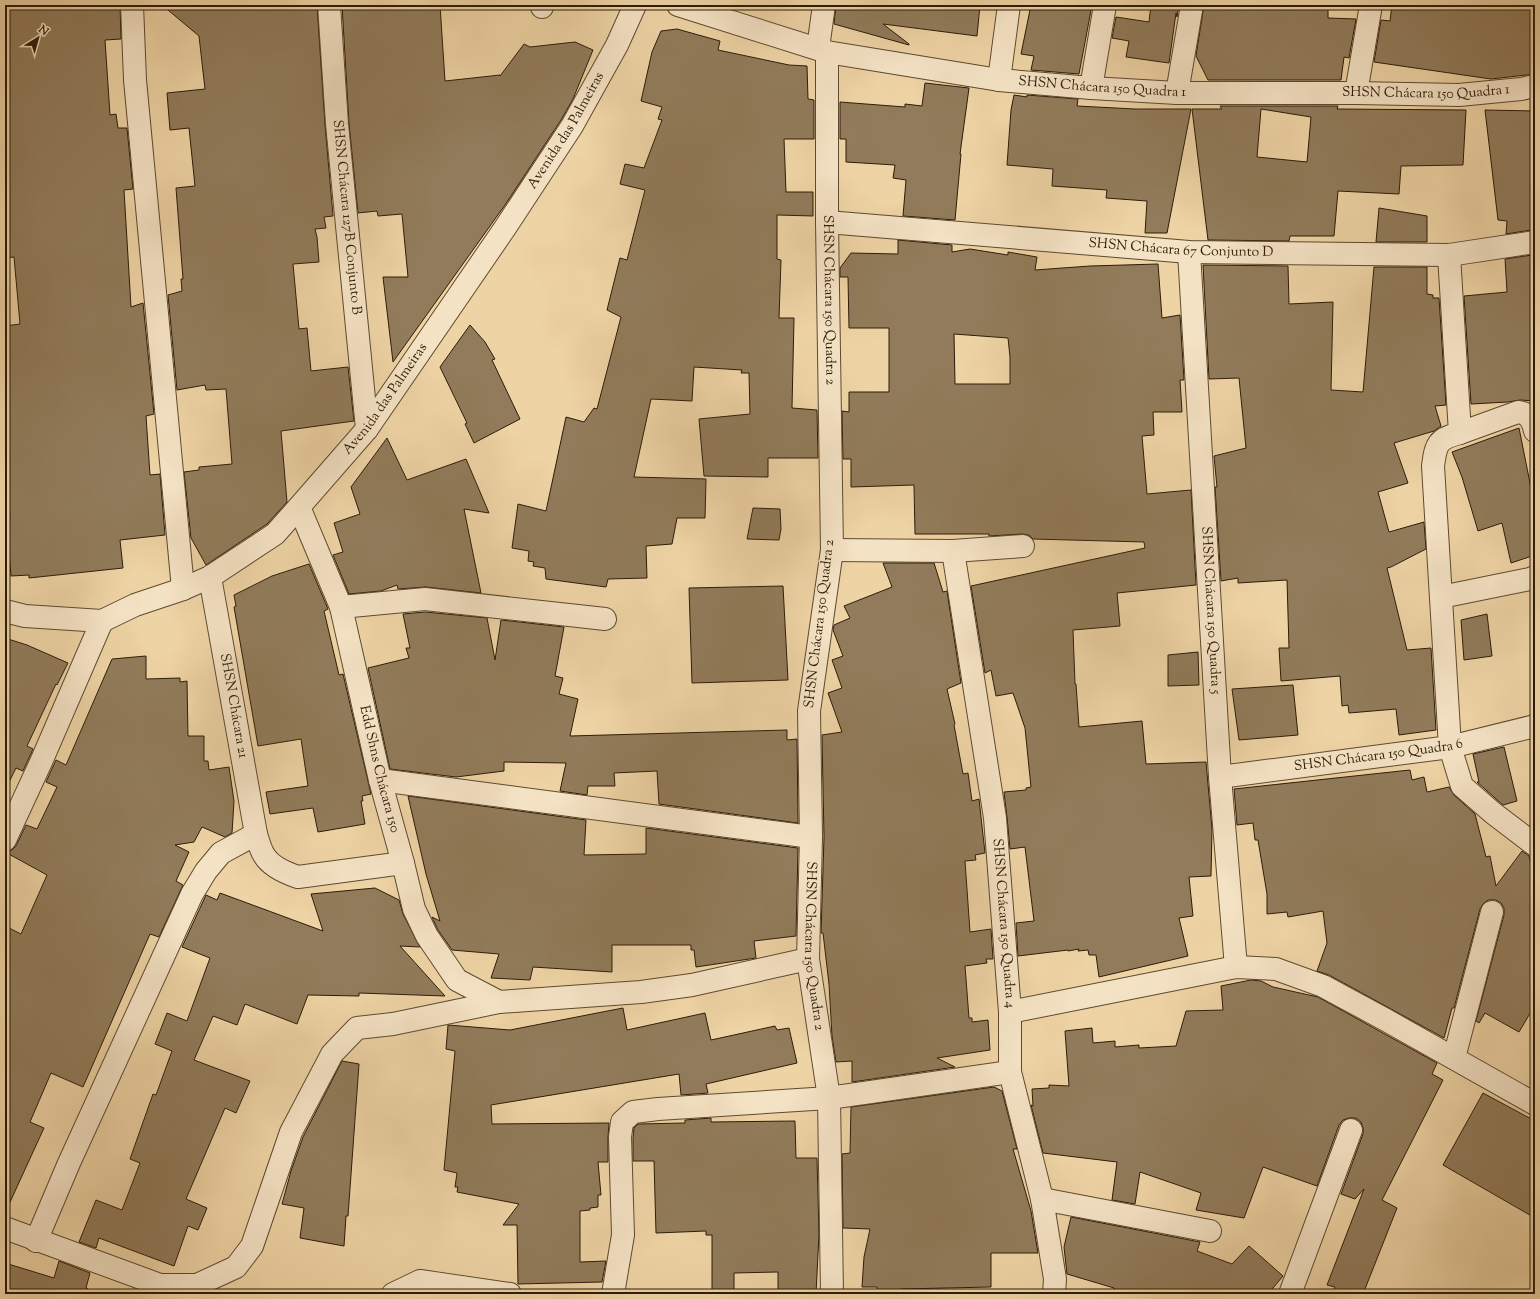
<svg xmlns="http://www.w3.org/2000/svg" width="1540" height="1299" font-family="'Sorts Mill Goudy',serif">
<rect width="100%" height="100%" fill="#eed3a4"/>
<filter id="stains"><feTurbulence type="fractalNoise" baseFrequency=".005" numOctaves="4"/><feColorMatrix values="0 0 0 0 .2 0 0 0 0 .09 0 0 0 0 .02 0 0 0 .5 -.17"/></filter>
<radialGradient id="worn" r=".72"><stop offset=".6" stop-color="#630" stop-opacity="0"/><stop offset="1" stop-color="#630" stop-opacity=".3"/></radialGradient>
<path fill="#917b5a" stroke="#2d1c09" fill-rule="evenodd" d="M 5,5 L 120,5 L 121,39 L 105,40 L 110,115 L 116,114 L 118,128 L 127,128 L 133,189 L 124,190 L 131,307 L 143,303 L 154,414 L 146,416 L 150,475 L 160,474 L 165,535 L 120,540 L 123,568 L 29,578 L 29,575 L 11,576 L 6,517 L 10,517 L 6,460 L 5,460 L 5,359 L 8,359 L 5,326 L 20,324 L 14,257 L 5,258 Z
M 162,5 L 283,5 L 283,8 L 317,5 L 325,125 L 333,216 L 324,217 L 326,228 L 315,229 L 317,237 L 319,262 L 293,264 L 299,329 L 307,328 L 311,371 L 348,367 L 354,421 L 281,431 L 287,502 L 267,524 L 206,565 L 191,538 L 184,472 L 199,470 L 199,467 L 232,464 L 226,389 L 206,390 L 205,385 L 177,390 L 168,295 L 182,291 L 181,279 L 183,279 L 176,188 L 195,186 L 189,128 L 170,130 L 167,93 L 205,89 L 199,36 Z
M 342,5 L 440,5 L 445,81 L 500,75 L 500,76 L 524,44 L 530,47 L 575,42 L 593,50 L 573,99 L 561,120 L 505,205 L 393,362 L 383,277 L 408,277 L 402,214 L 378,216 L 377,211 L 358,213 L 349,123 Z
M 836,5 L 980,5 L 977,36 L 883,24 L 909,44 L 909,45 L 834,24 Z
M 1031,5 L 1092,5 L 1079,74 L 1031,70 L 1034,56 L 1021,54 Z
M 1151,5 L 1179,5 L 1177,17 L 1176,13 L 1169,63 L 1126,57 L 1129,41 L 1112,38 L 1116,17 L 1149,22 Z
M 1204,5 L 1328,5 L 1328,18 L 1356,19 L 1349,58 L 1344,57 L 1341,80 L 1208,80 L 1196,56 Z
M 1392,5 L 1535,5 L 1535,74 L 1491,79 L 1374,62 L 1381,20 L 1390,21 Z
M 677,29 L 720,41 L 718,50 L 789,65 L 807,66 L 808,99 L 814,100 L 814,139 L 784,139 L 786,192 L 813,192 L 813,216 L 777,215 L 777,259 L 781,260 L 779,318 L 794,318 L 792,408 L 817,410 L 818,458 L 768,458 L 768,477 L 704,476 L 699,419 L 750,414 L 749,373 L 741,373 L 742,370 L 694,367 L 692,401 L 651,399 L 634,477 L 706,479 L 705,518 L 677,518 L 672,544 L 646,546 L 647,578 L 608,579 L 606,587 L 546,579 L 545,568 L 533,566 L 534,562 L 528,561 L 529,551 L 512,548 L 518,504 L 546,511 L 566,417 L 584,422 L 594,408 L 597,409 L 621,317 L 607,310 L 620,258 L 627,260 L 645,190 L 620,184 L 625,164 L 644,168 L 662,120 L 658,119 L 662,107 L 641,101 L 652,52 L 661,31 Z
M 925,83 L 969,88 L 960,154 L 961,154 L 955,220 L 903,216 L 906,180 L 893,178 L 895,165 L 846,162 L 846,139 L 840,139 L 840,102 L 905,107 L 905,104 L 922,106 Z
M 1014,95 L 1027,97 L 1027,95 L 1078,99 L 1077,106 L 1135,109 L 1191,109 L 1167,233 L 1145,233 L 1147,201 L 1106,198 L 1107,190 L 1052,186 L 1053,169 L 1007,165 L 1011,110 Z
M 1220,106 L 1338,106 L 1337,109 L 1466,110 L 1463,165 L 1401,166 L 1399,194 L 1338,191 L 1334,236 L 1290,236 L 1289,241 L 1208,240 L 1192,109 L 1222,109 ZM 1261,109 L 1311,117 L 1307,162 L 1257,157 Z
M 1485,110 L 1535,111 L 1535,185 L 1531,230 L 1506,234 L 1507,221 L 1498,220 Z
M 1379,208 L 1427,216 L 1427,242 L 1376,242 Z
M 898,240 L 952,245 L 952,252 L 970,249 L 1008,255 L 1008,252 L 1037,257 L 1035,270 L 1090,266 L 1158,264 L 1162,318 L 1180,315 L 1184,380 L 1180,380 L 1182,412 L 1153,412 L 1154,435 L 1142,436 L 1147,494 L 1191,490 L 1196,585 L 1117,593 L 1120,626 L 1073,630 L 1075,684 L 1076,684 L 1079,727 L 1142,721 L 1146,764 L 1206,762 L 1212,829 L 1211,876 L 1189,877 L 1193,916 L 1179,918 L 1188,956 L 1099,977 L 1096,955 L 1089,955 L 1088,950 L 1078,951 L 1079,949 L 1068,951 L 1068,950 L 1018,956 L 1016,923 L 1034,921 L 1025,847 L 1010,849 L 1007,817 L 1004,792 L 1026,790 L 1026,788 L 1031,787 L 1025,728 L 1013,693 L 996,696 L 991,670 L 985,673 L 971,586 L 1145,548 L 1144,542 L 1033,539 L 1029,535 L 1022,534 L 989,536 L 989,534 L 915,534 L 914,485 L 851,487 L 851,459 L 843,459 L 842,411 L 849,412 L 849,392 L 889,392 L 889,328 L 849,328 L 848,277 L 840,277 L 840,268 L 851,253 L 898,254 ZM 954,334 L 1008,338 L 1010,357 L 1010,384 L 955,384 Z
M 1532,255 L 1532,262 L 1535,261 L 1535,340 L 1531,341 L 1535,366 L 1535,401 L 1520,400 L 1508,402 L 1471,404 L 1464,296 L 1507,292 L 1505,259 Z
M 1203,265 L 1288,266 L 1289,304 L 1333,302 L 1331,390 L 1363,392 L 1374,267 L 1427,267 L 1427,294 L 1433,295 L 1433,298 L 1439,298 L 1446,405 L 1435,406 L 1441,426 L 1434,431 L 1394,443 L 1408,483 L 1378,492 L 1389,532 L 1424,522 L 1426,549 L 1391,567 L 1387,568 L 1407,650 L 1431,648 L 1436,730 L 1399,735 L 1396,709 L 1349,713 L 1348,705 L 1342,706 L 1340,676 L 1281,681 L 1279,648 L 1289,648 L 1287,580 L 1238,583 L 1238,578 L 1221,581 L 1215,487 L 1217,487 L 1214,456 L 1246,448 L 1239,378 L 1209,379 Z
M 470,325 L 485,342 L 495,359 L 492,360 L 520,419 L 474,443 L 465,424 L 467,423 L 440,367 Z
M 1519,428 L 1535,508 L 1535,555 L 1511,563 L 1502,523 L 1478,531 L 1462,477 L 1452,452 Z
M 387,438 L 407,480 L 466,459 L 489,513 L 464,509 L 481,593 L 426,587 L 398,589 L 397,585 L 381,591 L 349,594 L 333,555 L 343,552 L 334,523 L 360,514 L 351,487 Z
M 753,508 L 780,509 L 781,529 L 779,540 L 747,539 Z
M 883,563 L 934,563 L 943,592 L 947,591 L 961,683 L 947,689 L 955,724 L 954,725 L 963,774 L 968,773 L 972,801 L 979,799 L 985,853 L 975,855 L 976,860 L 965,861 L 970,932 L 991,929 L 993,959 L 986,959 L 987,963 L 965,966 L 969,1018 L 972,1018 L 972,1022 L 988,1020 L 990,1050 L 937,1058 L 955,1067 L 852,1082 L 852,1061 L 836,1062 L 832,1036 L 829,984 L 823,933 L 821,933 L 824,837 L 822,735 L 842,732 L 828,693 L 842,688 L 832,660 L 843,656 L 833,630 L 834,625 L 850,618 L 844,606 L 892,587 Z
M 309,564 L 328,609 L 324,611 L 339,675 L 343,674 L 371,794 L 362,796 L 363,801 L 361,801 L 365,824 L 318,832 L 313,808 L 270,814 L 266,792 L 308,786 L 301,739 L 258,746 L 234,607 L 236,606 L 234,595 L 272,576 Z
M 783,586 L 788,680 L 692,683 L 689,588 Z
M 425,612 L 487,618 L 495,660 L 501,620 L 564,627 L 555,676 L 563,678 L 559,694 L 578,699 L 570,736 L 787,730 L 787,740 L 797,739 L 798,823 L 659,804 L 657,771 L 614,773 L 615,786 L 588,786 L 587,795 L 560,791 L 566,763 L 504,762 L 504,771 L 456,777 L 390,769 L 368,668 L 409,658 L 406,648 L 410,648 L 403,614 Z
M 1487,614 L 1492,656 L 1464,660 L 1461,620 Z
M 5,638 L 27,645 L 68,663 L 57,685 L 56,684 L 27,746 L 33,749 L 23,771 L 16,768 L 5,790 Z
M 1198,652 L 1199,685 L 1168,686 L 1168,655 Z
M 146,656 L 146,679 L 180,678 L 180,682 L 187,681 L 188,736 L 204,736 L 204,761 L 208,761 L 209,770 L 229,767 L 234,801 L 232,833 L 225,837 L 202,827 L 194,842 L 175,845 L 189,852 L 176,881 L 183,885 L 159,937 L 150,934 L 83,1087 L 51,1073 L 30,1122 L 44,1128 L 5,1213 L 5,926 L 21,934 L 47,875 L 5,852 L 12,850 L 16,846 L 26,825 L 37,829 L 57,787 L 46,782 L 56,760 L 66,765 L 112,659 Z
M 1293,685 L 1298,735 L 1239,740 L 1232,689 Z
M 1504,747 L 1517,801 L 1503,805 L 1477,782 L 1479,782 L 1473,754 Z
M 1410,770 L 1412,780 L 1424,777 L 1427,792 L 1449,787 L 1454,795 L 1475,814 L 1486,857 L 1490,856 L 1496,886 L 1522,851 L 1529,856 L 1535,880 L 1535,1005 L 1519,1032 L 1485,1013 L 1479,1023 L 1476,1021 L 1504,915 L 1504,908 L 1501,903 L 1496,900 L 1488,900 L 1483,904 L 1480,909 L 1454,1008 L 1452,1008 L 1444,1038 L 1329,975 L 1317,971 L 1327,943 L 1323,911 L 1288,917 L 1287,912 L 1267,914 L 1267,894 L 1258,840 L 1255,840 L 1253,823 L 1237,825 L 1234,789 Z
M 408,796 L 586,820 L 584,855 L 646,854 L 646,828 L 798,848 L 796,936 L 754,941 L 756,958 L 696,967 L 694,950 L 691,950 L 691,945 L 612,945 L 612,972 L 533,967 L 530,980 L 491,978 L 499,954 L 452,950 L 438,930 L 432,917 L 440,921 L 426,874 Z
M 375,888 L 399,900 L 403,914 L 420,947 L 400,946 L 445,996 L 359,993 L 359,996 L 308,995 L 297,1024 L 245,1004 L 237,1025 L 213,1016 L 194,1060 L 250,1081 L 236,1113 L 225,1108 L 186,1199 L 207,1208 L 198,1230 L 188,1226 L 174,1266 L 99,1238 L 96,1248 L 79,1242 L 96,1200 L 122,1210 L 140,1163 L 130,1159 L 153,1094 L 156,1095 L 172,1051 L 155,1044 L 167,1013 L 187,1021 L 210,958 L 182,947 L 206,895 L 217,900 L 220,893 L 323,931 L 311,894 Z
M 1251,980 L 1261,981 L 1273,987 L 1318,997 L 1437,1063 L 1432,1074 L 1443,1080 L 1382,1200 L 1397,1208 L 1363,1294 L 1332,1294 L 1335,1287 L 1327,1285 L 1364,1189 L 1355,1199 L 1341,1194 L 1363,1134 L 1363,1128 L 1361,1122 L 1356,1118 L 1349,1118 L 1343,1120 L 1339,1125 L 1317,1186 L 1263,1167 L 1244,1218 L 1196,1210 L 1201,1193 L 1140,1172 L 1135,1204 L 1112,1200 L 1117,1162 L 1043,1153 L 1031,1105 L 1033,1106 L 1032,1089 L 1049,1088 L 1049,1085 L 1069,1086 L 1065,1031 L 1092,1028 L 1093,1043 L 1115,1041 L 1115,1047 L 1139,1045 L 1139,1048 L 1176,1046 L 1186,1011 L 1223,1010 L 1221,986 Z
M 623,1008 L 627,1030 L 705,1013 L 711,1040 L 775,1026 L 777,1030 L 789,1028 L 797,1063 L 706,1084 L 708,1093 L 681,1095 L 679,1074 L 491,1105 L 492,1124 L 609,1123 L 608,1137 L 608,1162 L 598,1162 L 601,1195 L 598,1195 L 598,1207 L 590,1208 L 590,1210 L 580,1211 L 580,1262 L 606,1261 L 602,1282 L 518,1284 L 517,1225 L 503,1225 L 519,1204 L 457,1192 L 458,1187 L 455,1187 L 457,1173 L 444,1170 L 455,1051 L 446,1049 L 448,1025 L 510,1030 Z
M 342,1061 L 359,1064 L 348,1216 L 346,1216 L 344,1246 L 300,1238 L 304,1208 L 282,1204 L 291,1171 L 303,1137 Z
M 994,1087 L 1002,1091 L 1017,1149 L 1013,1149 L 1031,1211 L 1038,1253 L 991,1253 L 991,1287 L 901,1289 L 901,1294 L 877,1294 L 877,1287 L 862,1287 L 864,1257 L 870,1229 L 843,1228 L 842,1154 L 850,1153 L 851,1107 Z
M 1483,1093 L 1535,1121 L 1535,1218 L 1443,1165 Z
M 711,1118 L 711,1122 L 795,1121 L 796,1158 L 817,1158 L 819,1234 L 816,1294 L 778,1294 L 778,1272 L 734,1273 L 734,1292 L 712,1293 L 712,1235 L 706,1235 L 706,1231 L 656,1233 L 654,1161 L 633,1161 L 633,1138 L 634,1128 L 638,1124 L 685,1123 L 685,1120 Z
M 1071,1217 L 1200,1242 L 1197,1251 L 1232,1264 L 1249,1246 L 1283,1276 L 1268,1294 L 1112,1294 L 1114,1288 L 1067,1274 L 1064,1247 Z
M 59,1261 L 90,1273 L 86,1288 L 88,1289 L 87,1294 L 5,1294 L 5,1263 L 54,1278 Z"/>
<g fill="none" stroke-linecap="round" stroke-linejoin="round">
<defs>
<g id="minor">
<path d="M 132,5 L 135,80 L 183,589"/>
<path id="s1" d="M 329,5 L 337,124 L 367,429"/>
<path d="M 542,5 L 542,7"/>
<path id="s2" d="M 678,5 L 827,52 L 999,80 L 1091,88 L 1177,93 L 1356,93 L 1459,95 L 1521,89 L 1535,86"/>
<path d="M 818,48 L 824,5"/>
<path id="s3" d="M 827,52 L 827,222 L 832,550 L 809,711 L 811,837 L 808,959 L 829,1098 L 832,1294"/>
<path d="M 999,80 L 1009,5"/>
<path d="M 1091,88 L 1105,5"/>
<path d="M 1177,93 L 1192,5"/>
<path d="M 1356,93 L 1371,5"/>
<path id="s4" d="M 827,222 L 1189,252 L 1449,255 L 1535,242"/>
<path id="s5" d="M 1189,252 L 1220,777 L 1236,967"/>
<path d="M 1449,255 L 1460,433 C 1437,439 1436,444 1433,466 L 1450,747 L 1462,786 L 1493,813 L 1535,845"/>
<path d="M 1460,433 L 1518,412 C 1529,413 1533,421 1535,431"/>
<path id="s6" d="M 299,507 L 341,607 L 380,780 L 403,863 L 414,909 L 427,936 L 457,980 L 499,1002"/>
<path d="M 832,550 L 953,551 L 1023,546"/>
<path id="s7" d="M 953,551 L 995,818 L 1010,1012 L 1010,1072 L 1042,1199 L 1055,1279 L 1054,1294"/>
<path id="s8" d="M 210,577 L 256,834 C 258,840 260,849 264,855 C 271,867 286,873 298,877 L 403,863"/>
<path d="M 1441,597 L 1530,579 L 1535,577"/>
<path d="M 341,607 L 425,599 L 605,619"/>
<path id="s9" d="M 5,611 L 25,616 L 102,621 L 135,605 L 183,589 L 210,577 L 275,534 L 299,507 L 367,429 L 505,228 L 572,126 L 617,45 L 635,5"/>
<path id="s10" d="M 1220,777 L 1450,747 L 1535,726"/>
<path d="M 380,780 L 811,837"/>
<path d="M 5,840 L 41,762 L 102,621"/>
<path d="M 1010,1012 L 1236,967 L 1276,969 L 1323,986 L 1386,1020 L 1535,1104"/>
<path d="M 1454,1058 L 1492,912"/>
<path d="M 1042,1199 L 1210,1231"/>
<path d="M 5,1228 L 160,1285 L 197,1285 L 236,1267 L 252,1246 L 291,1132 L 332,1054 L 357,1028 L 393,1024 L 499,1002 L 641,992 L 692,985 L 808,959"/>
<path d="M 36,1241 L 69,1163 L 192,894 L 206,871 L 221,853 L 256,834"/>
<path d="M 393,1294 L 420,1281 L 510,1294"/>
<path d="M 613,1294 L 623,1235 L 620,1137 L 622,1122 L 633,1112 L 658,1109 L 829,1098 L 1010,1072"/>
<path d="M 1290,1294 L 1351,1130"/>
</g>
</defs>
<use href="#minor" stroke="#5d4a30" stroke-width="24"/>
<use href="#minor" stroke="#f4e2c4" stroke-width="22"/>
</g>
<g text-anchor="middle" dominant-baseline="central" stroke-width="3" stroke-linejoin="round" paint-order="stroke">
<g font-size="14" fill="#2d1c09" stroke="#f4e2c4">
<text stroke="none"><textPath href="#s2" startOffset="434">SHSN Chácara 150 Quadra 1</textPath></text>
<text stroke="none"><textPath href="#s2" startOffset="758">SHSN Chácara 150 Quadra 1</textPath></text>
<text stroke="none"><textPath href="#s9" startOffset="791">Avenida das Palmeiras</textPath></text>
<text stroke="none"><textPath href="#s1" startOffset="213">SHSN Chácara 127B Conjunto B</textPath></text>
<text stroke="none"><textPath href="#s4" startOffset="355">SHSN Chácara 67 Conjunto D</textPath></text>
<text stroke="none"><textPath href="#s3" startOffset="248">SHSN Chácara 150 Quadra 2</textPath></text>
<text stroke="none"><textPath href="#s9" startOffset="467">Avenida das Palmeiras</textPath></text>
<text stroke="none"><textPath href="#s5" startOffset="359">SHSN Chácara 150 Quadra 5</textPath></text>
<text transform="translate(820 624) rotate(-83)">SHSN Chácara 150 Quadra 2</text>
<text stroke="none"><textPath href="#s8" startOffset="131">SHSN Chácara 21</textPath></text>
<text stroke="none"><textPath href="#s10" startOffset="160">SHSN Chácara 150 Quadra 6</textPath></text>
<text stroke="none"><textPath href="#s6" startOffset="275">Edd Shns Chácara 150</textPath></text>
<text stroke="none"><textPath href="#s7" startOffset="376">SHSN Chácara 150 Quadra 4</textPath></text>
<text stroke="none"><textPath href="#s3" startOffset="896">SHSN Chácara 150 Quadra 2</textPath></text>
</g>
</g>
<rect width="1540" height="1299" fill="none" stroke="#eed3a4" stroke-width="20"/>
<rect x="6" y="6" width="1528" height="1287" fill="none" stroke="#2d1c09" stroke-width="2"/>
<rect x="10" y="10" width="1520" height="1279" fill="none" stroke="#2d1c09"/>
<g transform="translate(38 38) rotate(37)" stroke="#f4e2c4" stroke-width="3" paint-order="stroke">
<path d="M0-3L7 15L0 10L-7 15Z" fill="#2d1c09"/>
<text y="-6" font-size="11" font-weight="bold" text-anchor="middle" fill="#2d1c09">N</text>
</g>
<rect width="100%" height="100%" filter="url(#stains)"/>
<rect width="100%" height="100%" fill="url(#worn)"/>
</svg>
